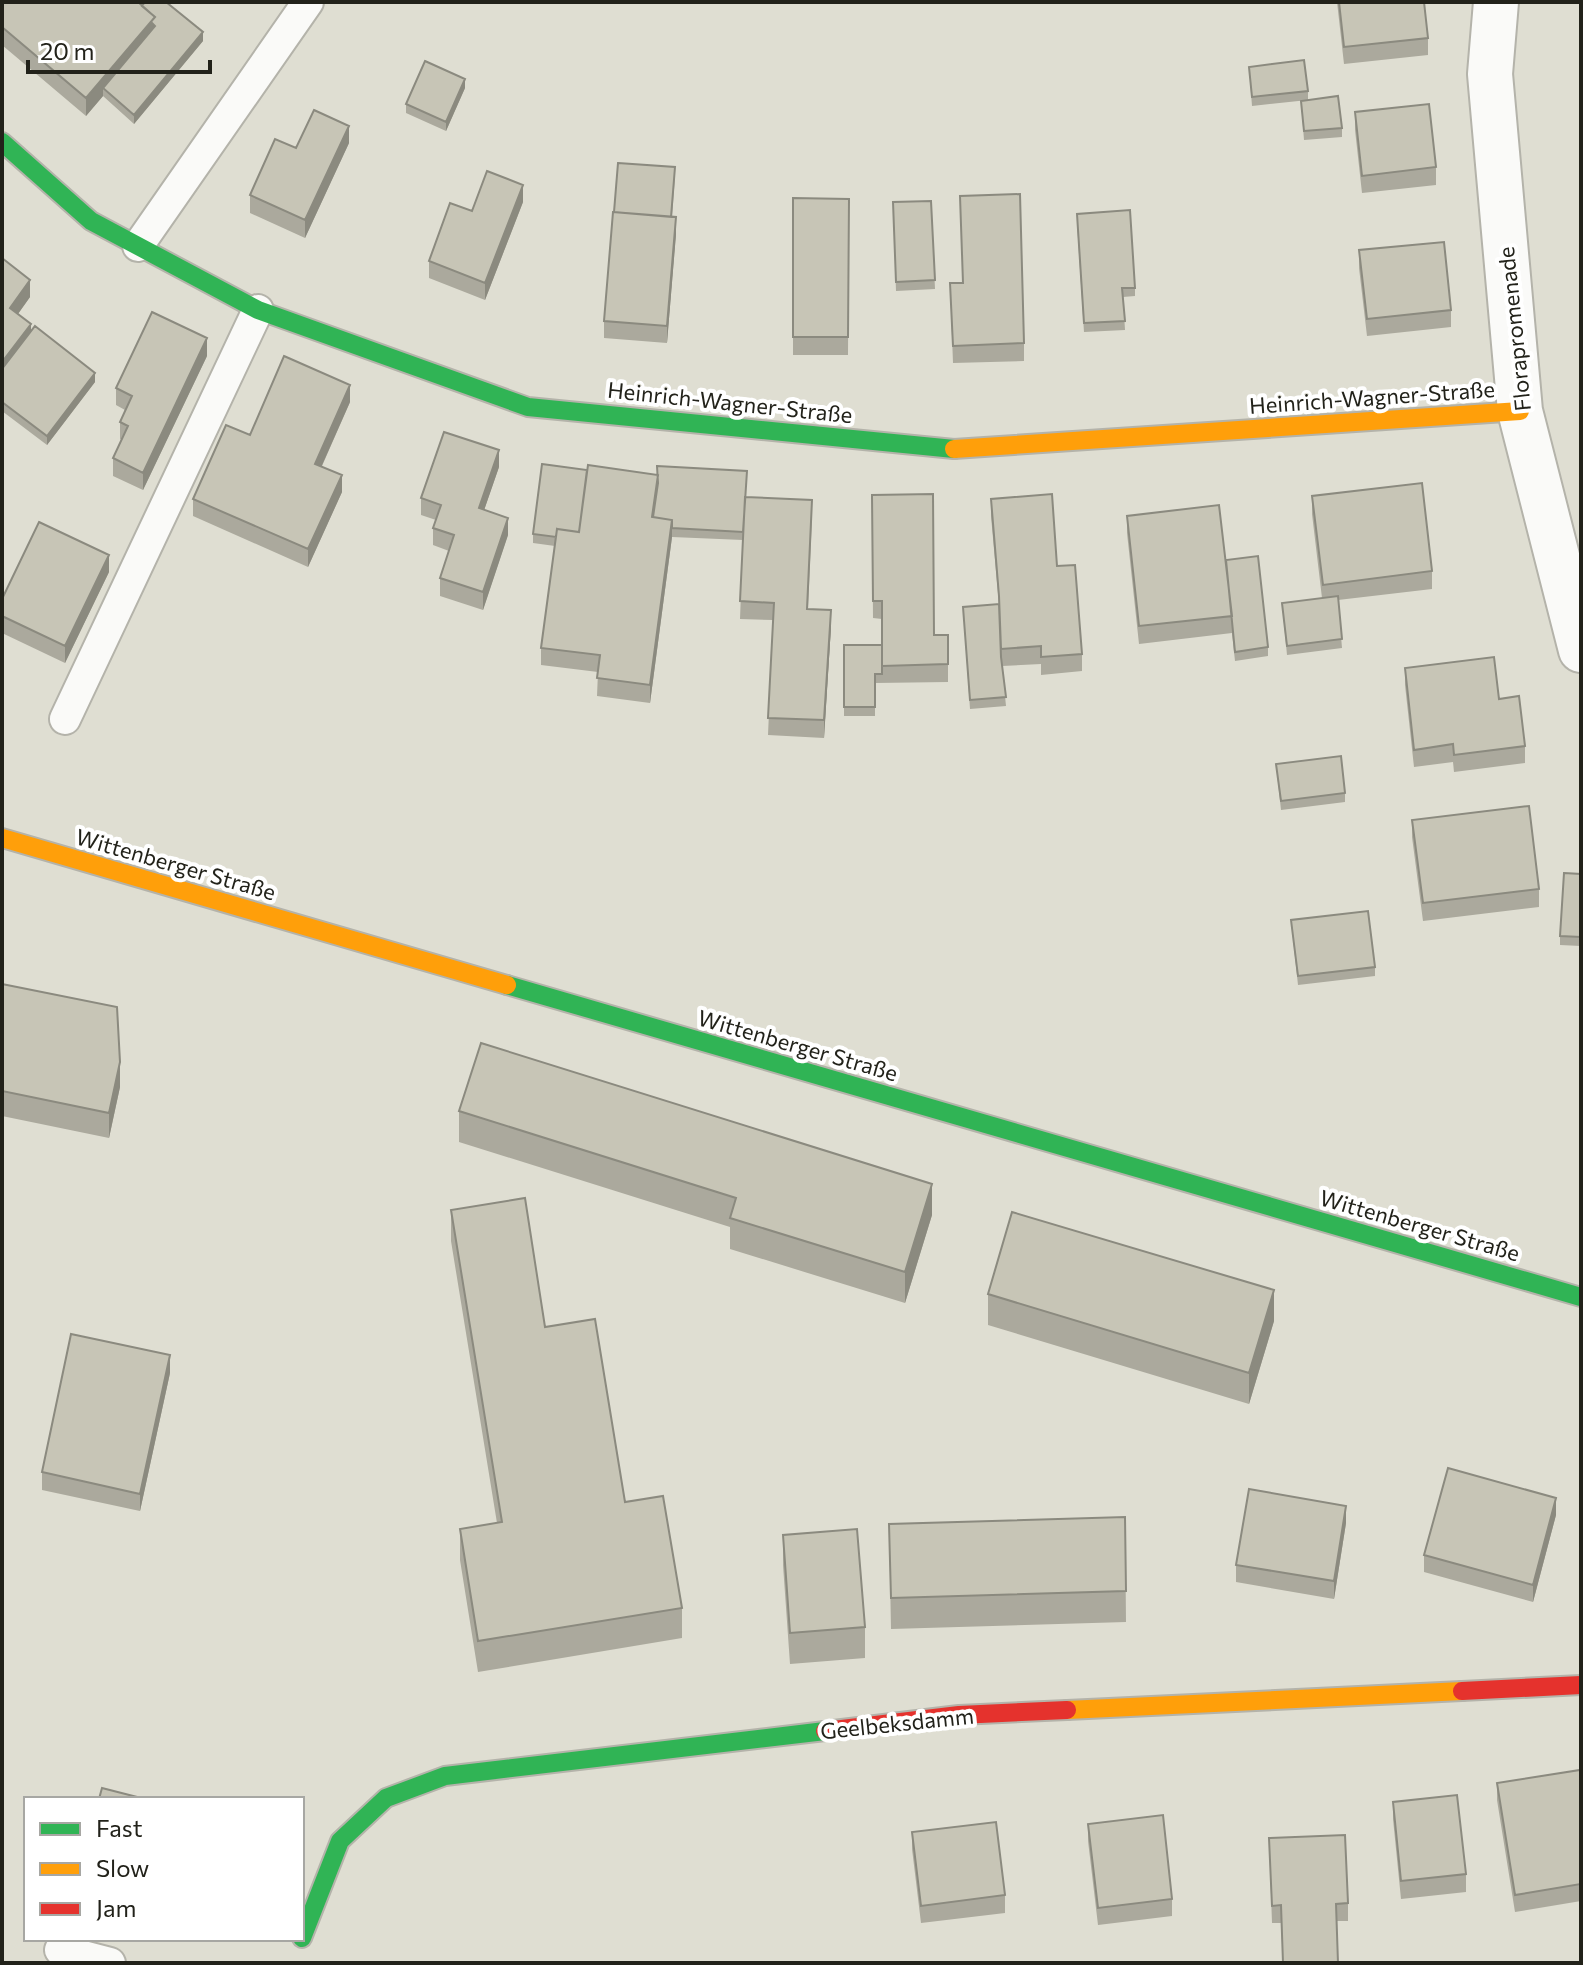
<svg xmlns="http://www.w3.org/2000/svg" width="1583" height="1965" font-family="Commissioner,sans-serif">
<rect width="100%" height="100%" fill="#dfded2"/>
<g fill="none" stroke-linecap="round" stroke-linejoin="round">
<defs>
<path id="lane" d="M 138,246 L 308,2
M 65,719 L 258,310
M 60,1950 L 110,1963"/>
<path id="street" d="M 1496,2 L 1490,74 L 1520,411 L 1581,650"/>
<path id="fast" d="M 2,142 L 91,221 L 258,310 L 528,407 L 954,449
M 507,985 L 1581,1297
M 302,1938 L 340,1841 L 386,1798 L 445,1776 L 825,1731"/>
<path id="slow" d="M 954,449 L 1520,411
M 2,838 L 507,985
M 1067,1710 L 1462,1691"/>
<path id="jam" d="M 1462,1691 L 1581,1685
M 825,1731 L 959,1715 L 1067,1710"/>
</defs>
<use href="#lane" stroke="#b4b3aa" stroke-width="34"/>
<use href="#street" stroke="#b4b3aa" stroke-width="48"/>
<use href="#fast" stroke="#b4b3aa" stroke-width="22"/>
<use href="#slow" stroke="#b4b3aa" stroke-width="22"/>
<use href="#jam" stroke="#b4b3aa" stroke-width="22"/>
<use href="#lane" stroke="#fafaf8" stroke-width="30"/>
<use href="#street" stroke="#fafaf8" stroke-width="44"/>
<use href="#fast" stroke="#30b455" stroke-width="18"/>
<use href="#slow" stroke="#ff9f0a" stroke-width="18"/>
<use href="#jam" stroke="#e5322d" stroke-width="18"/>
</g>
<path fill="#aba99d" d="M 2,2 L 203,41 L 134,124 L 103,96 L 86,116 L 2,45 Z
M 1337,2 L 1424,2 L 1428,38 L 1428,55 L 1344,64 Z
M 1249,67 L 1308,91 L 1308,100 L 1252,106 Z
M 465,88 L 446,131 L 406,113 L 406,104 Z
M 1301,101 L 1342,128 L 1342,137 L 1304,140 Z
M 1355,112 L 1436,167 L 1436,185 L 1362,193 L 1355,130 Z
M 349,143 L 305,238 L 250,213 L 250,195 L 296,148 Z
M 675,176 L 672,217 L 676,234 L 667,343 L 604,338 L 604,321 Z
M 960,196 L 1024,343 L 1024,361 L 953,363 L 950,283 L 963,283 Z
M 793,198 L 849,199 L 848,355 L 793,355 Z
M 931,201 L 935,289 L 896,291 L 893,202 Z
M 523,202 L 485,300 L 429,278 L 429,261 L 472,211 Z
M 1077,223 L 1135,288 L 1135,296 L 1123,297 L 1125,330 L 1084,332 Z
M 1359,250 L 1451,310 L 1451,327 L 1367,336 L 1359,268 Z
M 2,258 L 30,297 L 18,314 L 31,332 L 95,382 L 47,445 L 2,411 Z
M 207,356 L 143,490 L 113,476 L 113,458 L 122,440 L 120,439 L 120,422 L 125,410 L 116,405 L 116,388 Z
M 350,402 L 322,466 L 342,492 L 308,567 L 193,516 L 193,499 L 250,435 Z
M 499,467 L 484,510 L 508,535 L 483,610 L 440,596 L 440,578 L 449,551 L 433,545 L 433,528 L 436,520 L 421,515 L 421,498 Z
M 872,495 L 934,635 L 948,635 L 948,682 L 875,683 L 875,716 L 844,716 L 844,645 L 882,645 L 882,619 L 873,618 Z
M 1312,496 L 1432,571 L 1432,589 L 1338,600 L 1342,648 L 1287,655 L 1282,603 L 1322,598 L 1312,514 Z
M 746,497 L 812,517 L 808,609 L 831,627 L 824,738 L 768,735 L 773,620 L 740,619 L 743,540 L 672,537 L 650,703 L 597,696 L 598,672 L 541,665 L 541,648 L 555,546 L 533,543 L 533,534 Z
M 991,499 L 1057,566 L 1082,654 L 1082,671 L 1041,675 L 1041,664 L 1002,666 L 1006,706 L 970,709 L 963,607 L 999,605 L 991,516 Z
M 1127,516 L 1226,560 L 1268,647 L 1268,656 L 1235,661 L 1232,633 L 1139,644 L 1127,533 Z
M 109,572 L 65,663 L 2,633 L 2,599 Z
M 1405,668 L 1499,699 L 1525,746 L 1525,763 L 1454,772 L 1453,762 L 1414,767 L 1405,685 Z
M 1276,764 L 1345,793 L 1345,802 L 1281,810 Z
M 1412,820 L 1539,889 L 1539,907 L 1423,921 L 1412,837 Z
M 1581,874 L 1581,946 L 1560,945 L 1560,936 Z
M 1291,920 L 1375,967 L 1375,976 L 1298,985 Z
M 2,984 L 120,1087 L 109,1138 L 2,1116 Z
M 459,1111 L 932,1215 L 905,1303 L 730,1249 L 730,1227 L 459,1142 Z
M 451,1210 L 545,1327 L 625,1502 L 682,1608 L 682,1638 L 478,1672 L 460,1560 L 460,1529 L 497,1523 L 451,1241 Z
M 988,1294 L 1274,1321 L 1249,1404 L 988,1325 Z
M 170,1373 L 140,1511 L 42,1490 L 42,1472 Z
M 1556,1515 L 1533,1602 L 1424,1572 L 1424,1555 Z
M 1125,1517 L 1126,1622 L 891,1629 L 889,1524 Z
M 1346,1523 L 1334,1599 L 1236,1582 L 1236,1565 Z
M 783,1535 L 865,1627 L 865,1658 L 790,1664 L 783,1565 Z
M 1581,1776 L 1581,1901 L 1515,1912 L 1497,1800 L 1497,1783 Z
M 1393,1802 L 1466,1874 L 1466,1892 L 1401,1899 L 1393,1819 Z
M 1088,1824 L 1172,1899 L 1172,1916 L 1098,1925 L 1088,1841 Z
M 912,1832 L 1005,1895 L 1005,1913 L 921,1923 L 912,1849 Z
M 1269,1838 L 1348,1903 L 1348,1921 L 1337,1921 L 1338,1963 L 1283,1963 L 1281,1923 L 1272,1923 Z"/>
<path fill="#8b8a7f" d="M 155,17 L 155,35 L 103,88 L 103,96 L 86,116 L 86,98 Z
M 203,32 L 203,41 L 134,124 L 134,115 Z
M 465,79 L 465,88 L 446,131 L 446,122 Z
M 349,126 L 349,143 L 305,238 L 305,220 Z
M 523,185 L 523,202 L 485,300 L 485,283 Z
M 676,217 L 676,234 L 667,343 L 667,326 Z
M 30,280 L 30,297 L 10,325 L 10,308 Z
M 31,324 L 31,341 L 2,379 L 2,362 Z
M 207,338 L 207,356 L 143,490 L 143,473 Z
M 95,373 L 95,382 L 47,445 L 47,436 Z
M 350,385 L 350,402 L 315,481 L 315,464 Z
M 499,450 L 499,467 L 479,525 L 479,508 Z
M 342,475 L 342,492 L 308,567 L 308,549 Z
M 508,518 L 508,535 L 483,610 L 483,592 Z
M 672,520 L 672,537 L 650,703 L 650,685 Z
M 109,555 L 109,572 L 65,663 L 65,646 Z
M 831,610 L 831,627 L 824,738 L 824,720 Z
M 120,1062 L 120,1087 L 109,1138 L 109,1113 Z
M 932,1184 L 932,1215 L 905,1303 L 905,1272 Z
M 1274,1290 L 1274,1321 L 1249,1404 L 1249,1373 Z
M 170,1355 L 170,1373 L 140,1511 L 140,1494 Z
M 1556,1498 L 1556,1515 L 1533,1602 L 1533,1585 Z
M 1346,1506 L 1346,1523 L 1334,1599 L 1334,1581 Z"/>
<path fill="#c7c5b6" stroke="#8b8a7f" stroke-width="2" d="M 2,2 L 138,2 L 155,17 L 86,98 L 2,27 Z
M 145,2 L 166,2 L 203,32 L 134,115 L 103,88 L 155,26 L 151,22 L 155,17 L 142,6 Z
M 1339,2 L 1424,2 L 1428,38 L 1344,47 Z
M 1304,60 L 1308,91 L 1252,97 L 1249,67 Z
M 425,61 L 465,79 L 446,122 L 406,104 Z
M 1338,96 L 1342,128 L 1304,131 L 1301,101 Z
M 1429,104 L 1436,167 L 1362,176 L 1355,112 Z
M 314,110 L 349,126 L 305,220 L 250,195 L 275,139 L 296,148 Z
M 618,163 L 675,167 L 671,217 L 614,212 Z
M 487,171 L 523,185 L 485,283 L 429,261 L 450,203 L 472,211 Z
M 1020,194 L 1024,343 L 953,346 L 950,283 L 963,283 L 960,196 Z
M 793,198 L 849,199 L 848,337 L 793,337 Z
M 931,201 L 935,280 L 896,282 L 893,202 Z
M 1130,210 L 1135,288 L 1122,288 L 1125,321 L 1084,323 L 1077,214 Z
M 613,212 L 676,217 L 667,326 L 604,321 Z
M 1444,242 L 1451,310 L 1367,319 L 1359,250 Z
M 2,258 L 30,280 L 10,308 L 31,324 L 2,362 Z
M 152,312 L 207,338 L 143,473 L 113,458 L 128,426 L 120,422 L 132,396 L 116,388 Z
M 35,326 L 95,373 L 47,436 L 2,402 L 2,369 Z
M 284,356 L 350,385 L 315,464 L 342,475 L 308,549 L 193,499 L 226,425 L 250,435 Z
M 444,432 L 499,450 L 479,508 L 508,518 L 483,592 L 440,578 L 454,535 L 433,528 L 441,505 L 421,498 Z
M 542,464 L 587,470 L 579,532 L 557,529 L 556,537 L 533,534 Z
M 588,465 L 658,475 L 652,517 L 672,520 L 650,685 L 597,678 L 600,655 L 541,648 L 557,529 L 579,532 Z
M 657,466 L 747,471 L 743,532 L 672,528 L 672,520 L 653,517 L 658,483 Z
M 1422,483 L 1432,571 L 1323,585 L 1312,496 Z
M 933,494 L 934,635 L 948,635 L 948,664 L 882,666 L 882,601 L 873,601 L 872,495 Z
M 1052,494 L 1057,566 L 1075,565 L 1082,654 L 1041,657 L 1041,646 L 1001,649 L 999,596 L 991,499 Z
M 745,497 L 812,500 L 807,609 L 831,610 L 824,720 L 768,718 L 774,603 L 740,601 Z
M 1219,505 L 1232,616 L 1139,626 L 1127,516 Z
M 39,522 L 109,555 L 65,646 L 2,616 L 2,599 Z
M 1258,556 L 1268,647 L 1235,652 L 1226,560 Z
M 1338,596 L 1342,639 L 1287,646 L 1282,603 Z
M 999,604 L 1001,657 L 1006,697 L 970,700 L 963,607 Z
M 844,645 L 882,645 L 882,674 L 875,674 L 875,707 L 844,707 Z
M 1494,657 L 1499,699 L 1519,696 L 1525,746 L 1454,755 L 1453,744 L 1414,750 L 1405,668 Z
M 1341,756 L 1345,793 L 1281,801 L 1276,764 Z
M 1529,806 L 1539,889 L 1423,903 L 1412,820 Z
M 1564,873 L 1581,874 L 1581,937 L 1560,936 Z
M 1368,911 L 1375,967 L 1298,976 L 1291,920 Z
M 2,984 L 117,1007 L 120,1062 L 109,1113 L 2,1091 Z
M 481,1043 L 932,1184 L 905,1272 L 730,1218 L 736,1198 L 459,1111 Z
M 525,1198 L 545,1327 L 595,1319 L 625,1502 L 663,1496 L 682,1608 L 478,1641 L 460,1529 L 502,1522 L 451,1210 Z
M 1012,1212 L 1274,1290 L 1249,1373 L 988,1294 Z
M 71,1334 L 170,1355 L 140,1494 L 42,1472 Z
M 1448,1468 L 1556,1498 L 1533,1585 L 1424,1555 Z
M 1249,1489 L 1346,1506 L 1334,1581 L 1236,1565 Z
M 1125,1517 L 1126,1591 L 891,1598 L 889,1524 Z
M 857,1529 L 865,1627 L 790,1633 L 783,1535 Z
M 1580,1770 L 1581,1776 L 1581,1884 L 1515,1895 L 1497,1783 Z
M 102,1788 L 145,1799 L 99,1799 Z
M 1457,1795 L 1466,1874 L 1401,1881 L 1393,1802 Z
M 1163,1815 L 1172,1899 L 1098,1908 L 1088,1824 Z
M 996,1822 L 1005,1895 L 921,1906 L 912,1832 Z
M 1345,1835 L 1348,1903 L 1336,1904 L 1338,1963 L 1283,1963 L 1281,1905 L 1272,1906 L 1269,1838 Z"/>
<g text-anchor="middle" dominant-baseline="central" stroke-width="8" stroke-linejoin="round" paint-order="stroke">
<g font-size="22" fill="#22221a" stroke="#fff">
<text transform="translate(1514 329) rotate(-96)">Florapromenade</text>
<text transform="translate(1372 397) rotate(-4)">Heinrich-Wagner-Straße</text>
<text transform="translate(730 402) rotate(6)">Heinrich-Wagner-Straße</text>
<text transform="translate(176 864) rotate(16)">Wittenberger Straße</text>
<text transform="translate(798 1045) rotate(16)">Wittenberger Straße</text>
<text transform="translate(1420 1225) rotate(16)">Wittenberger Straße</text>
<text transform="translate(897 1723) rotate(-6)">Geelbeksdamm</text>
</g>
</g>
<rect width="1583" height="1965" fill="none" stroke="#22221a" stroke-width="8"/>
<rect x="24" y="1797" width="280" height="144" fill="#ffffff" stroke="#a7a7a3" stroke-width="2"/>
<rect x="40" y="1823" width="40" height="12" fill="#30b455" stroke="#a7a7a3" stroke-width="2"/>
<text x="96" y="1837" font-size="24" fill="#22221a">Fast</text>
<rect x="40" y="1863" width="40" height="12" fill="#ff9f0a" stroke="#a7a7a3" stroke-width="2"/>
<text x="96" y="1877" font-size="24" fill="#22221a">Slow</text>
<rect x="40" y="1903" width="40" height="12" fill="#e5322d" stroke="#a7a7a3" stroke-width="2"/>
<text x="96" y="1917" font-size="24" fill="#22221a">Jam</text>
<path d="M28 60v12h182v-12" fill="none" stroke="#22221a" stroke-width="4"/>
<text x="40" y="60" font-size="24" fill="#22221a" stroke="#ffffff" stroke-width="6" paint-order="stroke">20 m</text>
</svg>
